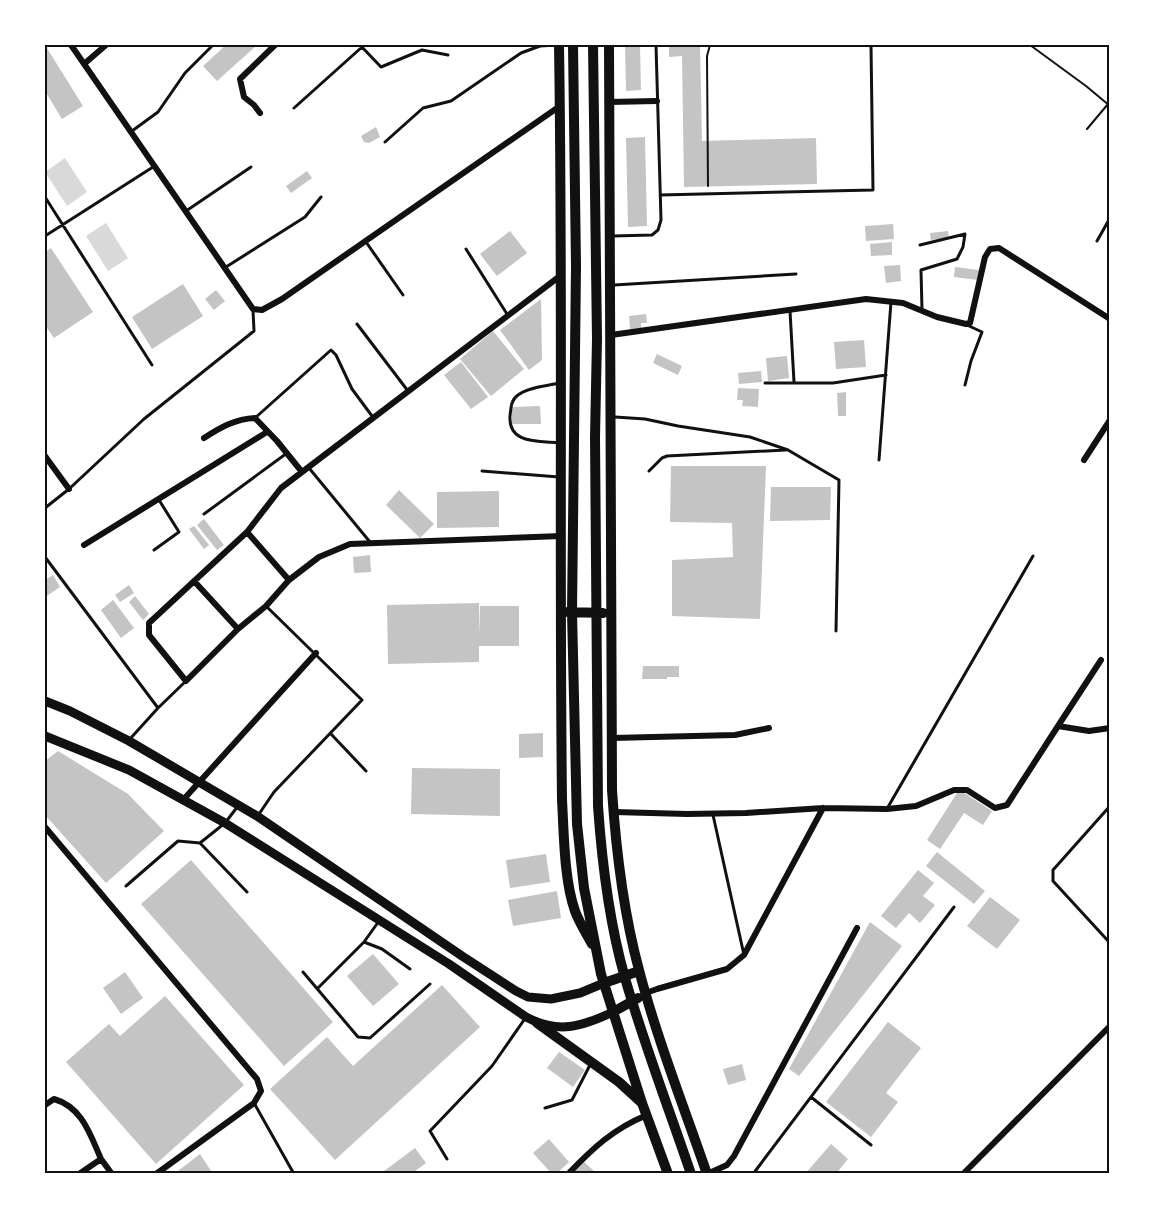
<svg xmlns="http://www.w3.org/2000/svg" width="1155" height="1219" font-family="'Fira Sans Condensed',sans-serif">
<rect width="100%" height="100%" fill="#fff"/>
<path fill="#d9d9d9" d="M 65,158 L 87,192 L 67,206 L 45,172 Z
M 106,223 L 128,258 L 108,271 L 86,236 Z"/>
<path fill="#c4c4c4" d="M 45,45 L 83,106 L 62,119 L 45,91 Z
M 226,45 L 257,45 L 217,81 L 203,66 Z
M 625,45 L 640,45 L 641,90 L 626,91 Z
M 669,45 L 700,45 L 702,141 L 816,138 L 817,184 L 684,187 L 682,56 L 669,57 Z
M 376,127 L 380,137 L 369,143 L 364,142 L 361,136 Z
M 645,137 L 647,226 L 628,227 L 626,138 Z
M 307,171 L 312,178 L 291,193 L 286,186 Z
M 893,224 L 894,239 L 866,241 L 865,226 Z
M 510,231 L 527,253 L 497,276 L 480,254 Z
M 948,231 L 949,238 L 931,240 L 930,233 Z
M 892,242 L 892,255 L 871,256 L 870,244 Z
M 51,248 L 93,312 L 54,338 L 45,325 L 45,252 Z
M 900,265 L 901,281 L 886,283 L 884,266 Z
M 955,267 L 979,270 L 978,280 L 954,277 Z
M 183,284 L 203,316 L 152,349 L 132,317 Z
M 216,290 L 225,301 L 214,310 L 205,299 Z
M 541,299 L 542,360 L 529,370 L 500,330 Z
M 646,314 L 647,323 L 641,323 L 641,328 L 630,329 L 629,316 Z
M 493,331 L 524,369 L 491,396 L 460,359 Z
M 864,340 L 866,367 L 836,369 L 834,342 Z
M 657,354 L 682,366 L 678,375 L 653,363 Z
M 787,356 L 789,378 L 768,381 L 766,358 Z
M 461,362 L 488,397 L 471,409 L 444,375 Z
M 761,371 L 762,382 L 739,384 L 738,373 Z
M 738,388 L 759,389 L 758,407 L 742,406 L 743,400 L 737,400 Z
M 846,392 L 846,416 L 838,416 L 837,393 Z
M 540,406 L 541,424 L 512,424 L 512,407 Z
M 671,466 L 766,466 L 760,619 L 672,616 L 672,560 L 733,557 L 732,523 L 670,522 Z
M 771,487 L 831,487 L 830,520 L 770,521 Z
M 399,490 L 434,524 L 420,538 L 386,505 Z
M 499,491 L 499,527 L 437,528 L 437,492 Z
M 204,519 L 224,545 L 217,550 L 197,525 Z
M 194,526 L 209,545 L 204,549 L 189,529 Z
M 370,555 L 371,572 L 354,573 L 353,557 Z
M 53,575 L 60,587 L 45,597 L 45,580 Z
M 129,585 L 134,593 L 120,602 L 115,595 Z
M 135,596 L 149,614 L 143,620 L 129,602 Z
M 113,600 L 134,628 L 121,638 L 101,610 Z
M 479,603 L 479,637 L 480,606 L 519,606 L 519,646 L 479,646 L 479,662 L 388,664 L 387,605 Z
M 643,666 L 679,666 L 679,677 L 667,677 L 667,679 L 642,679 Z
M 543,733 L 543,757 L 519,758 L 519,734 Z
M 58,751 L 128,794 L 164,831 L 106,883 L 45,815 L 45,761 Z
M 412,768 L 500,769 L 500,816 L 411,814 Z
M 963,792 L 992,811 L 983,825 L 964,813 L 940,849 L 927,840 L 957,793 Z
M 937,852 L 985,891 L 974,904 L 926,866 Z
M 546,854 L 550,882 L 510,888 L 506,860 Z
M 191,860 L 333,1022 L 284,1066 L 141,904 Z
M 918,870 L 934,883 L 923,896 L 935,905 L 920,923 L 909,913 L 896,928 L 881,916 Z
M 557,891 L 561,918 L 513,926 L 508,900 Z
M 990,897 L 1020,920 L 997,949 L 967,926 Z
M 870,922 L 902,946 L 799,1076 L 789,1069 Z
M 373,954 L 399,984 L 373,1006 L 347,976 Z
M 125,972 L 143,998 L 121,1014 L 103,988 Z
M 442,985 L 480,1027 L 335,1160 L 270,1089 L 327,1037 L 353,1066 Z
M 165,996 L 244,1085 L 156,1164 L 66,1062 L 109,1024 L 120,1036 Z
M 888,1022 L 921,1048 L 886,1093 L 898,1102 L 871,1137 L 826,1102 Z
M 559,1052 L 585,1070 L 573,1087 L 547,1068 Z
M 742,1064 L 746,1080 L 728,1085 L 723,1069 Z
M 549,1139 L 569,1162 L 556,1174 L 552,1174 L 533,1153 Z
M 831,1144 L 848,1159 L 836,1174 L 805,1174 Z
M 415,1148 L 426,1163 L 411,1174 L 380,1174 Z
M 200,1154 L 213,1174 L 174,1174 Z
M 580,1158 L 597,1174 L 565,1174 Z"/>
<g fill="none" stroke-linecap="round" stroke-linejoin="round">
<path stroke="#111" stroke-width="2" d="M 1030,45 L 1086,86 L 1110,106
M 1087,129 L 1108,104
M 708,186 L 707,56 L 710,45"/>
<path stroke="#111" stroke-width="3" d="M 360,45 L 381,67 L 422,50 L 448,55
M 294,108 L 362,47
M 132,131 L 158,112 L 185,73 L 213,45
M 385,142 L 423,108 L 451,101 L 521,53 L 540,46 L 557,45
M 660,195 L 873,190 L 871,45
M 45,197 L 152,365
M 186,211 L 251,167
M 45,236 L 153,167
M 613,236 L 652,235 L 658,230 L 661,220 L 656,45
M 1097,241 L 1110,218
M 366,242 L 403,295
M 920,245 L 965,234 L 963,247 L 957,259 L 921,270 L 922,310
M 466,249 L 507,314
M 226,267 L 305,217 L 321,197
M 614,285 L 796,274
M 790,311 L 794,382
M 357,324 L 408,391
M 765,383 L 833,383 L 886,375
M 965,385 L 971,361 L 982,332 L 967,325
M 615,417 L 645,419 L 678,426 L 750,437 L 788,450 L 839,480 L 836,631
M 255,418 L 331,350 L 336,355 L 352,389 L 372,416
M 559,443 C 538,441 508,444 510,416 C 511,407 511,400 518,395 C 528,387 547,386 559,383
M 879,460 L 891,302
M 309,468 L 370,542
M 482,471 L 559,477
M 649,471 L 662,458 L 667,456 L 786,450
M 45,508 L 69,489 L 144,419 L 254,331 L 253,310
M 204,514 L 287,453
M 154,550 L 179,532 L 159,500
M 45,557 L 158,708
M 331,734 L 366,771
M 129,740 L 158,708 L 186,681
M 1110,806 L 1053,870 L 1053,881 L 1110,943
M 888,807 L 1033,556
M 259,814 L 274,792 L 362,700 L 267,607
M 713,815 L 744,955
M 200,843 L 247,892
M 126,886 L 178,841 L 200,843 L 225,823 L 238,806
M 364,942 L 379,921
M 303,972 L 358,1037 L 370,1038 L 430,984
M 318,988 L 364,942 L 382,949 L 410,969
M 811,1097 L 871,1145
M 254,1103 L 294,1174
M 545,1108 L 572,1100 L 590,1065
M 447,1159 L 430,1131 L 492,1066 L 524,1020
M 753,1174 L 954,907"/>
<path stroke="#111" stroke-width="6" d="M 71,45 L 253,309 L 262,310 L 282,299 L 560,106
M 84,64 L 106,45
M 609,102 L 657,101
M 260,113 L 254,105 L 244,97 L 240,79 L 275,45
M 560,276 L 281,488 L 247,532 L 149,623 L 149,635 L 186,681 L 238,629 L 266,606 L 289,580 L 319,557 L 350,544 L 561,536
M 611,335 L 866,299 L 903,303 L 937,317 L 966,324 L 970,323 L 985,257 L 990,249 L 999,248 L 1110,319
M 204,438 C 221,427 235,419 255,418 L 277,441 L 302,472
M 45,456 L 69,489
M 1084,460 L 1110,420
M 247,532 L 289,580
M 84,545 L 267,432
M 194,581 L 238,629
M 1058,726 L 1101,660
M 612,738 L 735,735 L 769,728
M 183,800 L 316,653
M 614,812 L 687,814 L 746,813 L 823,808 L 887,809 L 916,806 L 954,790 L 967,790 L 995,808 L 1007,805 L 1058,726 L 1089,731 L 1110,728
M 45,827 L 257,1079 L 261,1091 L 254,1103 L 156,1174
M 646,993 L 657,989 L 727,969 L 744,955 L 823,808
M 45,1105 L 54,1099 C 82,1107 90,1134 101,1159
M 79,1174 L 101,1159 L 112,1174
M 568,1174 C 593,1148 613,1129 647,1115
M 707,1174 L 727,1165 L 734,1156 L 857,928
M 963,1174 L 1110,1026"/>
<path stroke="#111" stroke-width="9" d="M 45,701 L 70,711 L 129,741 L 257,816 L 462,956 L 516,991 L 528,997 L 551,999 L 580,993 L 604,983
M 45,736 L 129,770 L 225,823 L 449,964 L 526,1017 C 558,1034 581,1027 613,1012"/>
<path stroke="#111" stroke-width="10" d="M 559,45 C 563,297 559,548 562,800 C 564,834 564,880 575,911 C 579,922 586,933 592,944
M 573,45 L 576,266 L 572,612 L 577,824 L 584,888 L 601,974 L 642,1103 L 668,1174
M 593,45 L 597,339 L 595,437 L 598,806 C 602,864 609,922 625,978 C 644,1044 669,1109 691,1174
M 609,45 L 612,790 C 616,851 623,911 639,970 C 657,1039 684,1107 707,1174
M 568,612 L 603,613
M 604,983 L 639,971
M 613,1012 L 638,998
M 537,1023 L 619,1082 L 642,1103"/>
</g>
<rect width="1155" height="1219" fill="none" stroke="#ffffff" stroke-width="93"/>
<rect x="46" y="46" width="1062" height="1126" fill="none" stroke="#111" stroke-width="2"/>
</svg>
